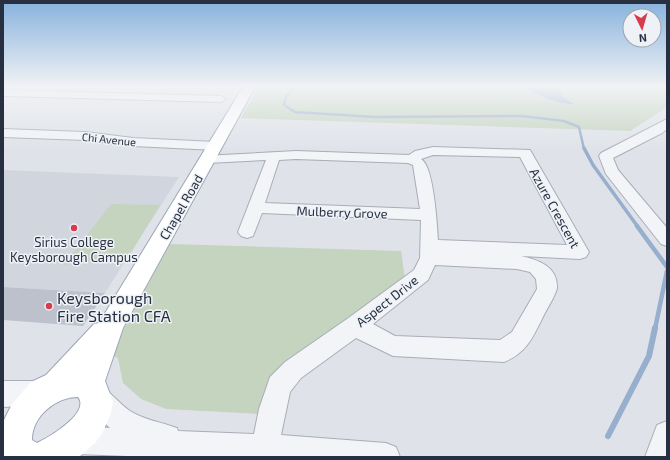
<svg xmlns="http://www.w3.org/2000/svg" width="670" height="460" font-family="'Exo 2',sans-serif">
<rect width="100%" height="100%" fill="#dfe3e9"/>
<path fill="#d1d5de" d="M 3,170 L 179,177 L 105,293 L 3,287 Z"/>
<path fill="#c4d4bf" d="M 259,87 L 667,87 L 667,107 L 630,131 L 241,118 Z
M 111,204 L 160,205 L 132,251 L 125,255 L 64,265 Z
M 170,244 L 401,251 L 405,279 L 261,414 L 166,409 L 141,399 L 123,383 L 118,358 L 110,355 Z"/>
<path fill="#97afcc" d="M 518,87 L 558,87 L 563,97 L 574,104 C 552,104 539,93 518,87 Z"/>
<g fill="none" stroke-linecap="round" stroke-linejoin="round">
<path stroke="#97afcc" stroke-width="2.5" d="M 295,87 L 286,97 L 284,105 L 295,112 L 375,117 L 522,116 L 564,121 L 579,127 L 584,149"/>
<path stroke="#97afcc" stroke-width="3.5" d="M 584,148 L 593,165 L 638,227"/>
<path stroke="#97afcc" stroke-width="4.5" d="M 637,226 L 667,267
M 655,329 L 667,271"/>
<path stroke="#97afcc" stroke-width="6" d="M 608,436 L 649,356 L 655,328"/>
</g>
<path fill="#bcc1cc" d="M 3,287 L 105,293 L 83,326 L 3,320 Z"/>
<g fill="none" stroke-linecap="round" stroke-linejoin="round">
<defs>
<path id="minor" d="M 3,90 L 221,96 L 226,99 L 221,102 L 5,96 L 3,96 Z
M 667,119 L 667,129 L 662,133 L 613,158 L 618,170 L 667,228 L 667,246 L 661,244 L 606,174 L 599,156 L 601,153 Z
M 3,129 L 85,132 L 133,138 L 216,142 L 222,146 L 216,150 L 133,146 L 85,140 L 3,137 Z
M 433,147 L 530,150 L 589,252 L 586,257 L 580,259 L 521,256 C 538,260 558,266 557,288 C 556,295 545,312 542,319 C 532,339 526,353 504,362 L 393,356 L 356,338 L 301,378 L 290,392 L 281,435 L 386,443 L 396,447 L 400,457 L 154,457 L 76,454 L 66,450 L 62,440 L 66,430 L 76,426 L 110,428 L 87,406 L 83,397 L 87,388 L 96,384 C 110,390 118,403 130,411 C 144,420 161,422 177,428 L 178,431 L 254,434 L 259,409 L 270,377 L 285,362 L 347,319 L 414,270 L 420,258 L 421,220 L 262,213 L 253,236 L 247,238 L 241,236 L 238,232 L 266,160 L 208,163 L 203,162 L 201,159 L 203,156 L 296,151 L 409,155 L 415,151 ZM 433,155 L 520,157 L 567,245 L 438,240 C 437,225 434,166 421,159 ZM 296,159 L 408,163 L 413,165 L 420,209 L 265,203 L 279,160 ZM 435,265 L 517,269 L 530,272 L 536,279 L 537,289 L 512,332 L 500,340 L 395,336 L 373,324 L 428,280 Z
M 3,381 L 43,381 L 52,384 L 55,393 L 52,402 L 43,405 L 3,407 Z
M 667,421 L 667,457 L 645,457 L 657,425 Z"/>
<path id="major" d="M 243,87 L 255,87 L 123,328 L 105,381 L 113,402 L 111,413 L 102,434 L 95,443 L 79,457 L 4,457 L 3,422 L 12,404 L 31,382 L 46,375 L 94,324 L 99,323 ZM 78,397 C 91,413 48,438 37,443 L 32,440 C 32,416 56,397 78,397 Z"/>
</defs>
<use href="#minor" stroke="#a8adb7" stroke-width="2"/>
<use href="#major" stroke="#9da6b6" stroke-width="2"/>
<use href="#minor" fill="#f2f4f7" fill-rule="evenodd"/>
<use href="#major" fill="#fff" fill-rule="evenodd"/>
</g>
<linearGradient id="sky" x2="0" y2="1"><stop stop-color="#87b2dd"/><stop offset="0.57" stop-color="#f1f2f5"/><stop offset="1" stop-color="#f1f2f5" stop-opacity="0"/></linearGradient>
<rect width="670" height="152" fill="url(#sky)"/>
<g fill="#d73b4d" stroke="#eef2f7" stroke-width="1.5">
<circle cx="74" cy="228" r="4"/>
<circle cx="49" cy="306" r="4"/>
</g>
<g text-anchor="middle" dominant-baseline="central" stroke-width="3" stroke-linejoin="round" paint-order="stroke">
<g font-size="11" fill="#272f41" stroke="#eef2f7">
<text transform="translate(109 139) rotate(6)">Chi Avenue</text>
</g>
<g font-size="13" fill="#272f41" stroke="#eef2f7">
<text transform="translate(181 207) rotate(-60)">Chapel Road</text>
<text transform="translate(555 208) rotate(61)">Azure Crescent</text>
<text transform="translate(342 212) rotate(2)">Mulberry Grove</text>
<text transform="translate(387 301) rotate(-38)">Aspect Drive</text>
</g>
<g font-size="13" fill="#272f41" stroke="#eef2f7">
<text x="74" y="242">Sirius College<tspan x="74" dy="15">Keysborough Campus</tspan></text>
</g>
<g font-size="16" fill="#272f41" stroke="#eef2f7" text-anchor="start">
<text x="57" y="297">Keysborough<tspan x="57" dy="18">Fire Station CFA</tspan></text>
</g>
</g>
<rect width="670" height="460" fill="none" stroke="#272f41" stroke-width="8"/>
<g transform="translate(642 28) rotate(175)"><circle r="19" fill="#eef2f7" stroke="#9ea4ae"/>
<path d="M0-3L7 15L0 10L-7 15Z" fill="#d73b4d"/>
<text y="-6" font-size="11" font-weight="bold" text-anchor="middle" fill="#272f41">N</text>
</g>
</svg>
